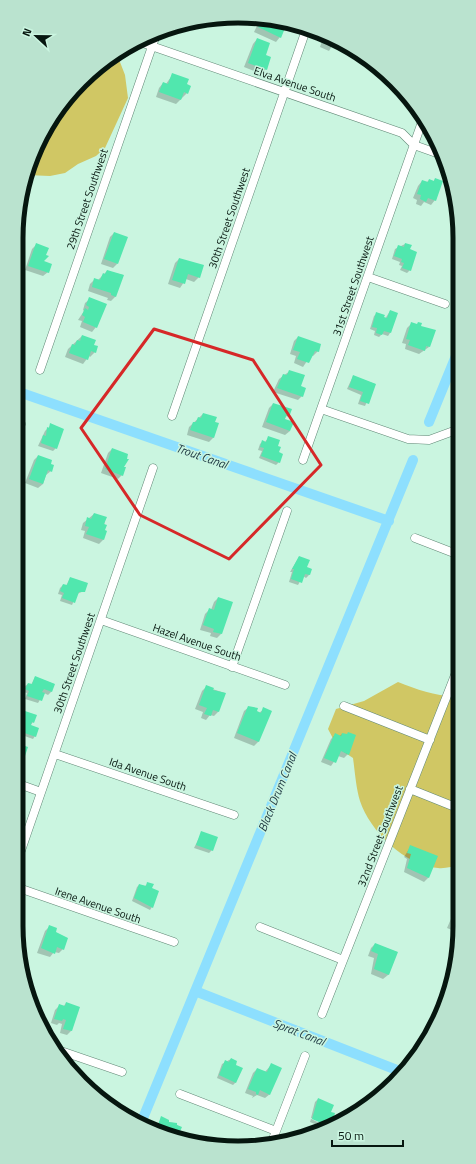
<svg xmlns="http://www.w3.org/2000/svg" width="476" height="1164" font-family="'Titillium Web',sans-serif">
<rect width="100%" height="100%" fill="#caf5e0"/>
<path fill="#d0c764" d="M 116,57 L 120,62 L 125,75 L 128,98 L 105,148 L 96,156 L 78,164 L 65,173 L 50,176 L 26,175 L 28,167 L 71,92 Z
M 398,682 C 418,690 437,697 459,696 L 460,866 C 453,866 445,869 438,868 C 405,866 370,831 360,801 C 356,788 355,772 353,758 L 338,748 L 328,729 L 336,709 L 364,701 Z"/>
<path fill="#0003" d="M 252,20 L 278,24 L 280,37 L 276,42 L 254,32 L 258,24 Z
M 324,35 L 338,42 L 335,41 L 329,51 L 320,47 Z
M 257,39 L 266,69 L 262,74 L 244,67 L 253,44 Z
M 173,74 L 186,85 L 187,93 L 176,104 L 156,97 L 159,88 L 163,83 L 166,84 Z
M 435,179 L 435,200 L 431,205 L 424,202 L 421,206 L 416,204 L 417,200 L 413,198 L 418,186 L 422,181 L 426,183 L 429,180 L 433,182 Z
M 114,233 L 117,264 L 113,268 L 101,264 L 110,237 Z
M 405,244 L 409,250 L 410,270 L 407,273 L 400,270 L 402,266 L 399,265 L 400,262 L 392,259 L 395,249 Z
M 36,245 L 48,272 L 43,276 L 25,270 L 32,249 Z
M 179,259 L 199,277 L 194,282 L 186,279 L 180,288 L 168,284 L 175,263 Z
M 107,271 L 123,275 L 115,297 L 111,301 L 107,300 L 108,298 L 88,291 L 90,284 L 95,279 L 98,280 Z
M 90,299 L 96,327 L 92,332 L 80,327 L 82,321 L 78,320 L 84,311 L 83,310 L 85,303 Z
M 390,311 L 390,333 L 388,336 L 382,334 L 379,337 L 374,335 L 375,331 L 370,329 L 374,316 L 377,313 L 385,319 Z
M 412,323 L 420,327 L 429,347 L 419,354 L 405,349 L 406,344 L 402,343 L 407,328 Z
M 82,336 L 93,345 L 95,352 L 90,357 L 89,356 L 83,364 L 65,357 L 68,349 Z
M 298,337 L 318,351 L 313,356 L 311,355 L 303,367 L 294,363 L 296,356 L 290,354 L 294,341 Z
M 290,371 L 300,387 L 302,396 L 298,400 L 273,392 L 279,379 Z
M 353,376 L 375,384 L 365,406 L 358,404 L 361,395 L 347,389 Z
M 273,404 L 290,410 L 284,420 L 290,431 L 285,435 L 262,427 L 269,408 Z
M 203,414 L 218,424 L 213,438 L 209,442 L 187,435 L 189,427 Z
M 51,425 L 56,448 L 53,451 L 38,446 L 45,431 Z
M 269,437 L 277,453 L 279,462 L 276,465 L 259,458 L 262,451 L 258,450 L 260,444 L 262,442 L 265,442 Z
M 112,449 L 122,467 L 122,475 L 118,479 L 101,473 L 108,453 Z
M 38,456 L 51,471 L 46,475 L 43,484 L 38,488 L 25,483 L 34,460 Z
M 94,514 L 105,518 L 103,540 L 99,544 L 83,538 L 85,531 L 81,530 L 83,523 Z
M 299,557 L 306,568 L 311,569 L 309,575 L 306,578 L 303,576 L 298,585 L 289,582 L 292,572 L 290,572 Z
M 70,578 L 84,591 L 77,594 L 72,605 L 60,601 L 62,595 L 58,594 L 60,588 L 63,585 L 66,586 Z
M 218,598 L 232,603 L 221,634 L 217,638 L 210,636 L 211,633 L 200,630 L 205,614 L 209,610 L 211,610 L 214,602 Z
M 35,677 L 54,684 L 51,692 L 48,695 L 44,693 L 38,703 L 25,699 L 27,693 L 23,692 L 25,686 L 28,684 L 31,685 Z
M 206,687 L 225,693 L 218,712 L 214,716 L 210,715 L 206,720 L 201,718 L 203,712 L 195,709 L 202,691 Z
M 249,707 L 259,713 L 264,709 L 271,711 L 258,742 L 254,746 L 234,738 L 244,711 Z
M 23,711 L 33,722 L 30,726 L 35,736 L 33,739 L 16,733 L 16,716 L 19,716 Z
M 342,734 L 348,754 L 344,758 L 338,756 L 331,766 L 321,762 L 331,739 L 335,735 L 340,736 Z
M 16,744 L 24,755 L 20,760 L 16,758 Z
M 202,832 L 212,850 L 209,853 L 194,848 Z
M 411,846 L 437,857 L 428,878 L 424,882 L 404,872 L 407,859 L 404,857 Z
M 148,883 L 151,889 L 152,907 L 150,910 L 132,901 L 137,887 L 139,885 L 145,886 Z
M 460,902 L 460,926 L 459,933 L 447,928 L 457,905 Z
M 50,926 L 63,949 L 59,953 L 54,952 L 50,957 L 37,953 L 45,931 Z
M 375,944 L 397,952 L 388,975 L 383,979 L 371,974 L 374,958 L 368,956 L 371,948 Z
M 66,1003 L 79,1008 L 71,1031 L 67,1035 L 60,1033 L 62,1024 L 59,1023 L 57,1025 L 51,1023 L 55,1010 L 60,1005 L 63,1007 Z
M 231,1059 L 236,1082 L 233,1085 L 217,1078 L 222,1064 Z
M 271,1065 L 270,1094 L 265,1098 L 257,1095 L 252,1098 L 253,1096 L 245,1093 L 253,1073 L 257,1069 L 265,1072 Z
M 318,1099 L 330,1112 L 332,1119 L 329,1122 L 327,1121 L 325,1123 L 311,1118 L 315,1102 Z
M 162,1118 L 167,1122 L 174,1123 L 180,1127 L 177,1135 L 155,1128 Z
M 311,1119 L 324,1125 L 322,1127 L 310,1122 Z
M 308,1130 L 312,1131 L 303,1135 L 303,1134 Z"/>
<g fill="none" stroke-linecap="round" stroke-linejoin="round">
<path stroke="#8ddffe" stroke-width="10" d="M 16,391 L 389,521
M 429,422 L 458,351
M 195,991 L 402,1072
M 141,1123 L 413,460"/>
</g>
<path fill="#51e7ae" d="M 261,21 L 280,24 L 280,26 L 285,28 L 281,38 L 258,27 Z
M 326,36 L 336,41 L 334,47 L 323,43 Z
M 257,38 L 270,43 L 266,55 L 271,57 L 267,70 L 248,63 Z
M 172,73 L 189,79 L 187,84 L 191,86 L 188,94 L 184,92 L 181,100 L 159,92 L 163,82 L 168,84 Z
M 435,178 L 443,181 L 436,201 L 428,198 L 426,202 L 420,199 L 421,195 L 417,194 L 422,180 L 428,182 L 429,179 L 434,181 Z
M 114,232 L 128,237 L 118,264 L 104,259 Z
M 36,243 L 49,248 L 46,255 L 49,256 L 44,261 L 52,264 L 49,273 L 28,266 Z
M 405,243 L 412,245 L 410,249 L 417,252 L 411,271 L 402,268 L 404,263 L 401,262 L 402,259 L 394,256 L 398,245 L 404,247 Z
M 179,258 L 204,265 L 200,278 L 188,274 L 185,284 L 172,280 Z
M 107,270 L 124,275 L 116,297 L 111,295 L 111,293 L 92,287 L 94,278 L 100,280 L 103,273 L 105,274 Z
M 89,297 L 107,304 L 97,328 L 83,322 L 85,317 L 82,315 L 85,308 L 88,310 L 89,307 L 86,305 Z
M 390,310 L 398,313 L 391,333 L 384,331 L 382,335 L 376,333 L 377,328 L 372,327 L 376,312 L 385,315 L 384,317 L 387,318 Z
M 411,322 L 417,324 L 418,322 L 422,323 L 421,326 L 436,330 L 430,347 L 426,346 L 425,351 L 408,345 L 410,340 L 406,339 Z
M 82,335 L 96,340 L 94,345 L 98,346 L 96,353 L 91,351 L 88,360 L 69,353 L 72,344 L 75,345 L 77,340 L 80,341 Z
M 298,336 L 321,344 L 319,352 L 315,351 L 309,363 L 297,359 L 300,352 L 293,350 Z
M 289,370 L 305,375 L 301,386 L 306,388 L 303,397 L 277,388 L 283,374 L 287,375 Z
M 353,375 L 376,384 L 369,404 L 360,401 L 363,392 L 349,387 Z
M 273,403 L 292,409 L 289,417 L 286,416 L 285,419 L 294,422 L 290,431 L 266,422 Z
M 203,413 L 217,417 L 215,422 L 219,423 L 214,438 L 190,430 L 193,422 L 196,422 L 198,417 L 201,418 Z
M 50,423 L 64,429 L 57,449 L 41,443 L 43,435 L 46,436 L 47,427 L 49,428 Z
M 268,436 L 280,440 L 278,446 L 281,447 L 279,452 L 283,454 L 280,463 L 261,456 L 264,448 L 260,447 L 262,440 L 266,442 Z
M 112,448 L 128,454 L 127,459 L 129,459 L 124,467 L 126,467 L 123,476 L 105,469 Z
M 38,455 L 52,460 L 51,464 L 54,465 L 52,472 L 48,470 L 43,484 L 29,479 Z
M 94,513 L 107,517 L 104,524 L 107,525 L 105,530 L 107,531 L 104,540 L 86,534 L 89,527 L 85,526 L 87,517 L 91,519 Z
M 299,556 L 310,560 L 307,567 L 312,569 L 310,575 L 305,574 L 302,583 L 291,579 L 294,569 L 292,569 Z
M 70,577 L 88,583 L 85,592 L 79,592 L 75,603 L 62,598 L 64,593 L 60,591 L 63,584 L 67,585 Z
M 218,597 L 233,602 L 222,634 L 213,632 L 214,629 L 203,625 L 209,608 L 214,610 Z
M 35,676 L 55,684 L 52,692 L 44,689 L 42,692 L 45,693 L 42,701 L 27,696 L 29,691 L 25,689 L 28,683 L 32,684 Z
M 206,685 L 214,688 L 213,690 L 226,693 L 219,712 L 213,710 L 211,716 L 204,714 L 207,708 L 199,705 Z
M 248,706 L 258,708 L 257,711 L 261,713 L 263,707 L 272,711 L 259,742 L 237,733 Z
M 22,710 L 37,715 L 34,723 L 32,722 L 31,725 L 39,728 L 36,737 L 16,730 L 18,722 L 16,721 L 16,715 L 21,715 Z
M 348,732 L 356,735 L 349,755 L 341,751 L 336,763 L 324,758 L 335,733 L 341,736 L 342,733 L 347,734 Z
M 16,743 L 28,747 L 25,756 L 19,754 L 16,761 Z
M 201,831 L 218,837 L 213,851 L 196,845 Z
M 410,845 L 438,856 L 429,878 L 407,868 L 411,854 L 407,853 Z
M 147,882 L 154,884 L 152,888 L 159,891 L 153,908 L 134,898 L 139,884 L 146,886 Z
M 460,902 L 460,928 L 451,924 Z
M 49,925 L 57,928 L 56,932 L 68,938 L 64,950 L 57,947 L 55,954 L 41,948 Z
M 375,943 L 398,952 L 389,975 L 374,969 L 378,954 L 371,951 Z
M 66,1002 L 80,1007 L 72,1031 L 63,1029 L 66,1020 L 63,1019 L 62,1021 L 54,1019 L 59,1004 L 65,1006 Z
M 231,1058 L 237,1061 L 236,1065 L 243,1068 L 236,1083 L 219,1075 L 225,1060 L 229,1062 Z
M 271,1063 L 282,1068 L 270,1095 L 260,1090 L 258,1095 L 256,1094 L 256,1092 L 248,1089 L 257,1068 L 267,1072 Z
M 318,1098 L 334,1105 L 331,1112 L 335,1113 L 333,1120 L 329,1118 L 326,1125 L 312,1119 Z
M 161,1116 L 169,1120 L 169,1122 L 177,1123 L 177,1125 L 182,1127 L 178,1136 L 157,1128 Z"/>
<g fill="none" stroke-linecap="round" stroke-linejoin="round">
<defs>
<path id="minor" d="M 137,41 L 402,133 L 414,145 L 442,155
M 368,277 L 445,304
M 40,370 L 156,35
M 321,409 L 408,439 L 429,440 L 459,429
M 172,416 L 307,27
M 16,438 L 21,424
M 303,460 L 423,119
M 415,538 L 459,555
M 101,620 L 285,685
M 232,667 L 287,511
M 344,706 L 430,740
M 55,754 L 234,815
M 16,783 L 41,792
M 410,789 L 460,809
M 16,865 L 153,468
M 16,887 L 174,942
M 260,927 L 343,960
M 322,1014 L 459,665
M 58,1050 L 122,1072
M 180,1094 L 276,1131
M 271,1144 L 305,1056"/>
</defs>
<use href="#minor" stroke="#618876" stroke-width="9"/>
<use href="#minor" stroke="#fff" stroke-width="8"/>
</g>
<path fill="none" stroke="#d62828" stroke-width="3" stroke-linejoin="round" d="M 154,329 L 253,360 L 321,465 L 229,559 L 140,515 L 81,428 Z"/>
<g text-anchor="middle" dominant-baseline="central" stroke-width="3" stroke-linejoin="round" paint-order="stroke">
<g font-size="11" fill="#06160f" stroke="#caf5e0">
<text transform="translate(295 84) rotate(19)">Elva Avenue South</text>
<text transform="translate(87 199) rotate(-71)">29th Street Southwest</text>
<text transform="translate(229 218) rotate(-71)">30th Street Southwest</text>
<text transform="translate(353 286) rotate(-71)">31st Street Southwest</text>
<text transform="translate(197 642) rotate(19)">Hazel Avenue South</text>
<text transform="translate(74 663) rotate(-71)">30th Street Southwest</text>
<text transform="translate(148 774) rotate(19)">Ida Avenue South</text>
<text transform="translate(380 836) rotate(-69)">32nd Street Southwest</text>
<text transform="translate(98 905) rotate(19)">Irene Avenue South</text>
</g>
<g font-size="12" font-style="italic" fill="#1e3842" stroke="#caf5e0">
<text transform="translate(202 456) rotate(19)">Trout Canal</text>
<text transform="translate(277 792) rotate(-68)">Black Drum Canal</text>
<text transform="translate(299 1032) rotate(21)">Sprat Canal</text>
</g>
</g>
<path d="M0 0H476V1164H0ZM238 23H238A215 215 0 0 1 453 238V926A215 215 0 0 1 238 1141H238A215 215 0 0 1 23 926V238A215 215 0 0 1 238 23Z" fill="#bae3cf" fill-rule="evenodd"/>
<path fill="none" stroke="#06160f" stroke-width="5" d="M238 23H238A215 215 0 0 1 453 238V926A215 215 0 0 1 238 1141H238A215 215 0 0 1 23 926V238A215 215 0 0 1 238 23Z"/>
<g transform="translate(36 36) rotate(292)" stroke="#caf5e0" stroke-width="3" paint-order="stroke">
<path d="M0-3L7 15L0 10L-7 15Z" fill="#06160f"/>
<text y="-6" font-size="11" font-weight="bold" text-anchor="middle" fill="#06160f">N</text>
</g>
<path d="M332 1140v6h71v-6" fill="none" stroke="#06160f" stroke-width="2"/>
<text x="338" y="1140" font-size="12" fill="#06160f" stroke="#caf5e0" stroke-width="3" paint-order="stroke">50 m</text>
</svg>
